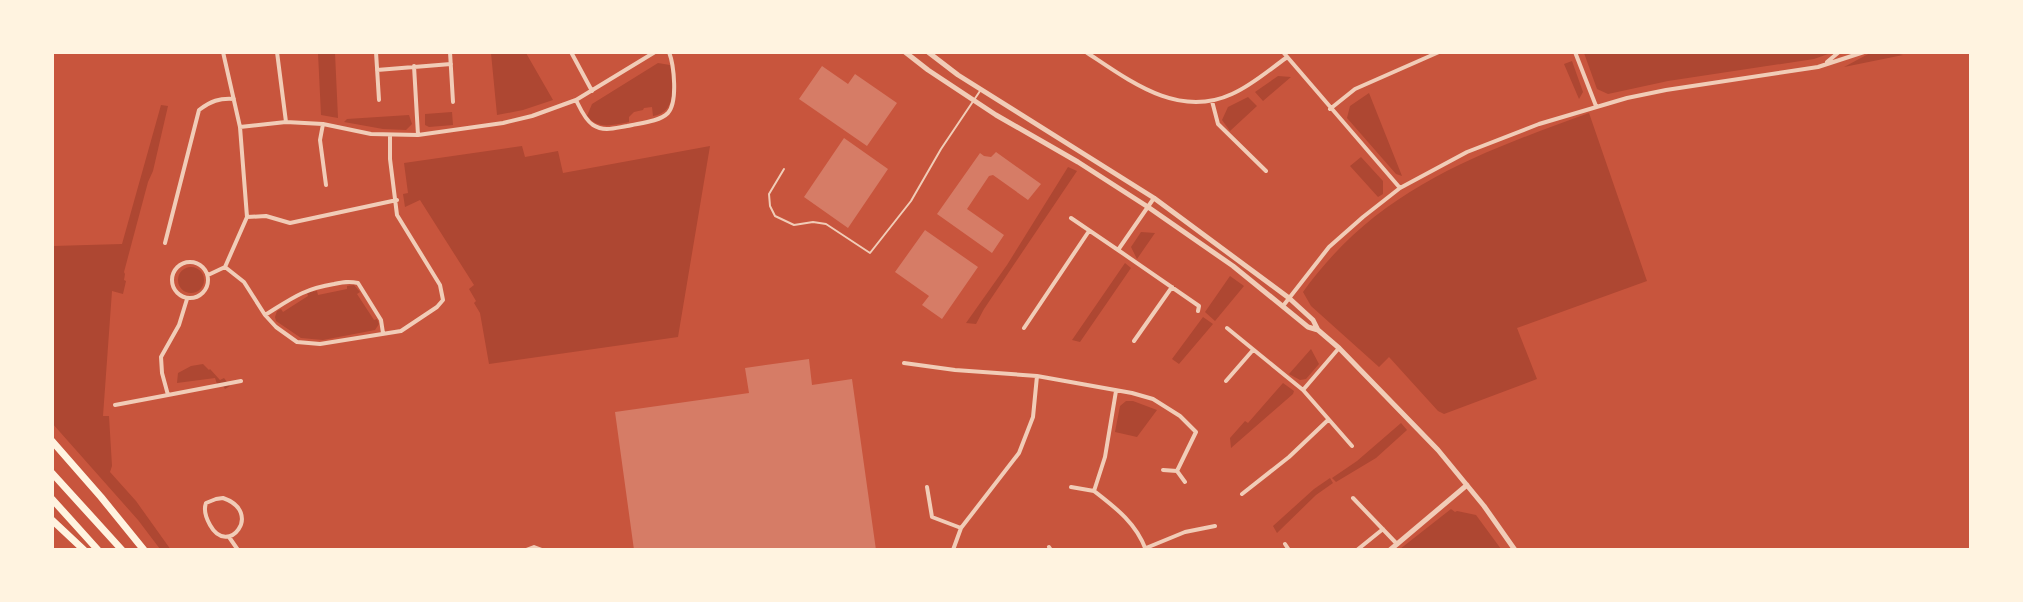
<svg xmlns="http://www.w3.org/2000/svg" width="2023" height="602" font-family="'Source Sans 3',sans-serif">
<rect width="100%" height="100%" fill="#c8553d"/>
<path fill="#ae4732" d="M 1872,52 L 1895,53 L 1903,55 L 1844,67 Z
M 318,53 L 335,53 L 338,118 L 321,115 Z
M 491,53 L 526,53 L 553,100 L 523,110 L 497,115 Z
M 1584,53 L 1584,52 L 1831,53 L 1814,59 L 1668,81 L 1608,94 L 1597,89 Z
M 1572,61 L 1583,92 L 1579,99 L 1564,64 Z
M 658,63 L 670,65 C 674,83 677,113 653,116 L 652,107 L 644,108 L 643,110 L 634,112 L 629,117 L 629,122 C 612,125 599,130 587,116 L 592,104 Z
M 1278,76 L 1291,77 L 1263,101 L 1255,92 Z
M 1369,93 L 1402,176 L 1396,174 L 1347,118 L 1350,106 Z
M 1248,97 L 1257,106 L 1230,131 L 1222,120 L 1228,107 Z
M 161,105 L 168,106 L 153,171 L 148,182 L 124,272 L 125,274 L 124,280 L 126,281 L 123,294 L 112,291 L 103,416 L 109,416 L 112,466 L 110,472 L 136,501 L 171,550 L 160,549 L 138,520 L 52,423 L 53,246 L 122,244 Z
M 452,112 L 453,125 L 429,127 L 425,125 L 425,114 Z
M 1589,113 L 1647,281 L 1517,328 L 1537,379 L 1444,414 L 1438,411 L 1389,357 L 1379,367 L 1311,306 L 1303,292 C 1376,190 1476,154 1589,113 Z
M 409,115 L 412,124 L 406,130 L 383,129 L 344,122 L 347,119 Z
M 522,146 L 525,157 L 558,151 L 563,173 L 710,146 L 678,337 L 489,364 L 480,313 L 474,303 L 476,301 L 469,289 L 474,285 L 420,200 L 405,207 L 403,194 L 408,193 L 404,163 Z
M 1361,157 L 1383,181 L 1383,194 L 1378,197 L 1350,166 Z
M 1068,167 L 1077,171 L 984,309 L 976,324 L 966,323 L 1007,265 Z
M 1141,232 L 1155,233 L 1137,259 L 1131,247 Z
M 1125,263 L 1131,268 L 1080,342 L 1072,340 Z
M178 280a13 13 0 1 1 26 0a13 13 0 1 1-26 0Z
M 1230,276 L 1244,286 L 1215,321 L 1205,312 Z
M 354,285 L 360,292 L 357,294 L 374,320 L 377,319 L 379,324 L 375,330 L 323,340 L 301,338 L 276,321 L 275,317 L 277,311 L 281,309 L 283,312 L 308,296 L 307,292 L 317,291 L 318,295 L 347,289 L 347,286 Z
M 1203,317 L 1213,324 L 1179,364 L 1172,359 Z
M 1311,349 L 1319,364 L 1306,379 L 1300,380 L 1289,374 Z
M 203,364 L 209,370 L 210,369 L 220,380 L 224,378 L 230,386 L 225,389 L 222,384 L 217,384 L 215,378 L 177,383 L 178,373 L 191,366 Z
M 1283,383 L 1294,391 L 1293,394 L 1231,448 L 1230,438 L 1245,421 L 1248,423 Z
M 1133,401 L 1157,410 L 1137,437 L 1115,432 L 1120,406 L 1126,401 Z
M 1401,423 L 1407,430 L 1376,458 L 1336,482 L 1332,478 L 1357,461 Z
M 1330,478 L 1333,483 L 1316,495 L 1277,533 L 1273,526 L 1314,489 Z
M 1451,509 L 1455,512 L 1457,511 L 1476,515 L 1501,549 L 1400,549 Z"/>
<path fill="#d67c66" d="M 822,66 L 848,84 L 855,74 L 897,103 L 867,146 L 799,99 Z
M 844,138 L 888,169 L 848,228 L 804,197 Z
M 996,152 L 1041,184 L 1028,200 L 993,175 L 989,176 L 967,209 L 1004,235 L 992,253 L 937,214 L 980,153 L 984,156 L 991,157 Z
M 925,230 L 978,267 L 942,319 L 922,305 L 929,296 L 895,272 Z
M 809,359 L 812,385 L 852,379 L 876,550 L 634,550 L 615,412 L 749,393 L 745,368 Z"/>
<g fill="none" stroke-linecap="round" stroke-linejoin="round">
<path stroke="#f1ccb7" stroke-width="2" d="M 784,169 L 769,194 L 770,206 L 775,216 L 794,225 L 813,222 L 826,224 L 870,253 L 911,201 L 941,149 L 980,91"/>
<path stroke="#f1ccb7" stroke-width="4" d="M 277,52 L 286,122
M 376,52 L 379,100
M 450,52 L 453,102
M 571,52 L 592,91
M 1086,52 C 1130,81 1178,119 1232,94 C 1251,86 1269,70 1286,58
M 1283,52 L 1400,188
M 1575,52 L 1596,106
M 1827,62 L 1839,52
M 414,66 L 418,135
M 377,70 L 451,64
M 576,100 C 580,108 585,120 593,125 C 604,132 615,128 627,126 C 639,123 659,122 668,113 C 678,102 674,65 669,52
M 1212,101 L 1218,124 L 1266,171
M 1330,109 L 1355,89 L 1439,52
M 323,124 L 320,140 L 326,185
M 240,127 L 286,122 L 323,124 L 371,134 L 418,135 L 503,123 L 532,116 L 576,100 L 655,52
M 247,217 L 266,216 L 290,223 L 397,200
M 1071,218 L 1118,250 L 1154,198
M 165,243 L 199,110 C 211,101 219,98 234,99
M 1118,250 L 1199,306 L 1198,311
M172 280a18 18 0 1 1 36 0a18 18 0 1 1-36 0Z
M 225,267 L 244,282 L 265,315 L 276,327 L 297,342 L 320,344 L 401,331 L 437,307 L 443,300 L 440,285 L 397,215 L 390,159 L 390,135
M 208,275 L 225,267 L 247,217 L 240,127 L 223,52
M 187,299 L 179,325 L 161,357 L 162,373 L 168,395 L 241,381
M 1283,306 L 1329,247 L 1363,217 L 1400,188 L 1467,152 L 1539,124 L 1627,98 L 1666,90 L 1818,67 L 1864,52
M 265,315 C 291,299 303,289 334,284 C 343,282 349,281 358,283 L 381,320 L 383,333
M 1024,328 L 1089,231
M 1227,328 L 1303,390 L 1339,348
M 1134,341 L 1172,287
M 904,363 L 955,370 L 1037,376 L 1132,393 L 1153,399 L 1180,416 L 1196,432 L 1177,471 L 1185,482
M 1226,381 L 1253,350
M 1303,390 L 1352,446
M 1116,391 L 1105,457 L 1094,491 C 1116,508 1136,523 1146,550
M 115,405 L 168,395
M 1163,470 L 1177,471
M 927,487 L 932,517 L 961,528
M 1071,487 L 1094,491
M 1242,494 L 1289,457 L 1328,420
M 223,498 C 264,512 228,558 210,525 C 206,518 203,511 206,503 L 216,499 Z
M 1353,498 L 1397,544
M 229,537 L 238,550
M 1285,544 L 1289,550
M 1049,547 L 1051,550
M 1146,548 L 1185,532 L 1215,526
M 526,550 L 534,547 L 542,550
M 953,550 L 961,528 L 1019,453 L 1033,417 L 1037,376
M 1357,550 L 1383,529"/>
<path stroke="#f1ccb7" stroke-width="5" d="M 905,52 L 928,70 L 996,115 L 1078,162 L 1148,207 L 1233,266 L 1308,327 L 1318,330 L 1339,348 L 1438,450 L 1484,506 L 1515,550
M 928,52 L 958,75 L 1154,198 L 1289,298 L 1313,320 L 1318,330
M 1390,550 L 1467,485"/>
<path stroke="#fff3e0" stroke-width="7" d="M 52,441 L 101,497 L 144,550
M 52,473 L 122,550
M 52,499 L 98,550
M 52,520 L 84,550"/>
</g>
<rect width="2023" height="602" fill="none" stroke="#fff3e0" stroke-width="108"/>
</svg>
